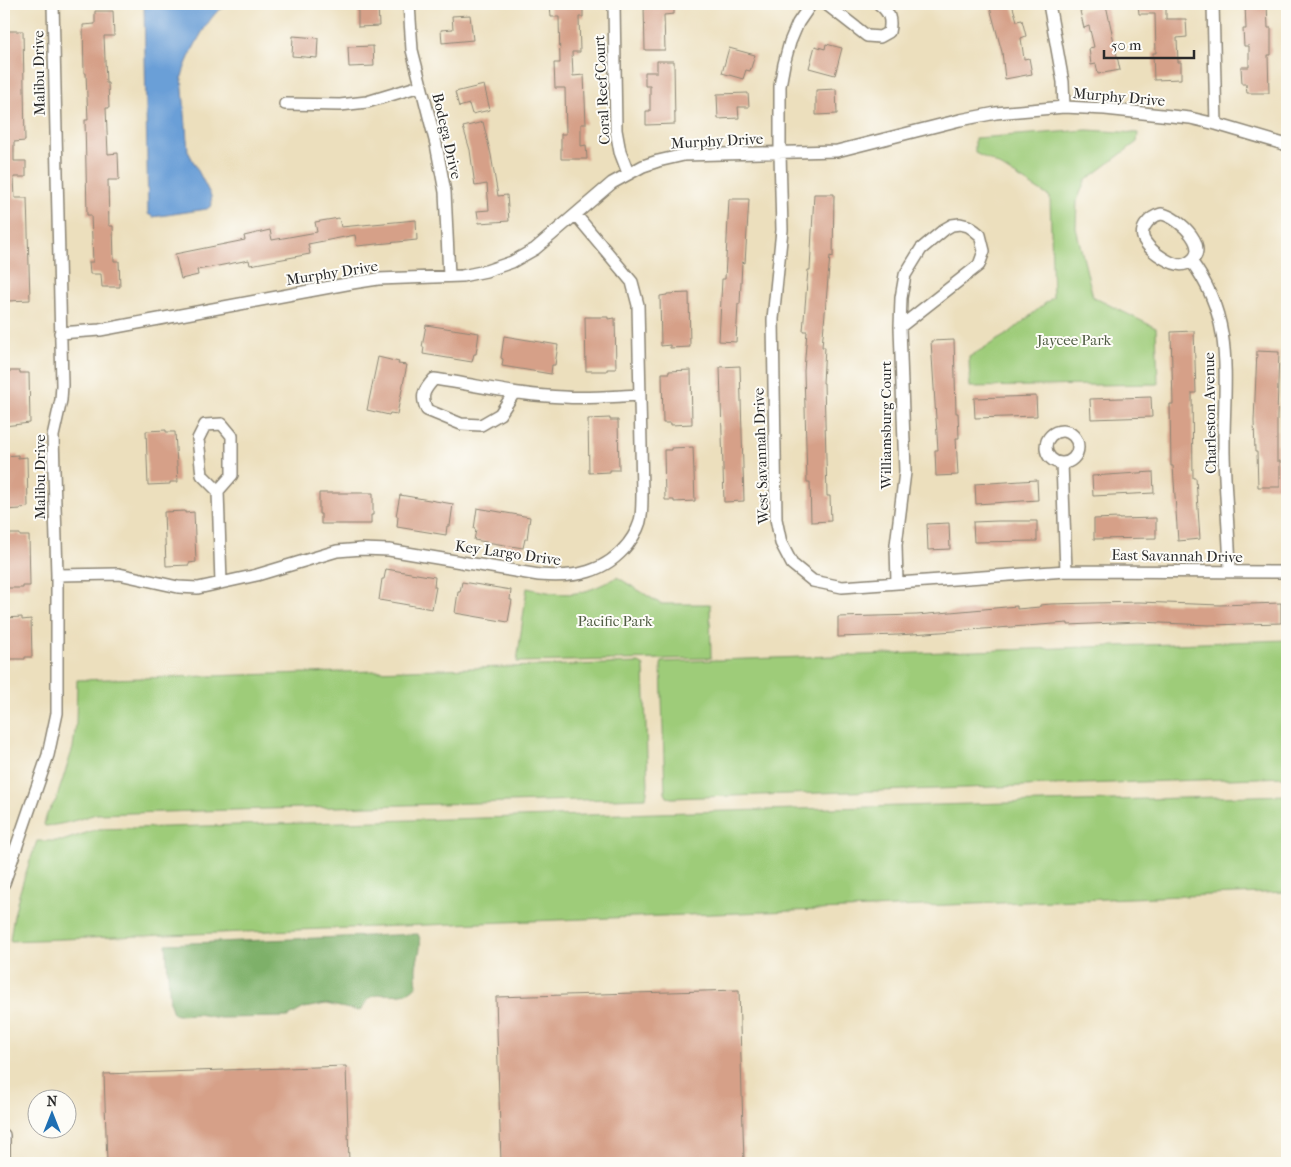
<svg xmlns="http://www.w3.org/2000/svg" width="1291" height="1167" font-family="'IM FELL French Canon',serif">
<rect width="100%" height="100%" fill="#fdfcf7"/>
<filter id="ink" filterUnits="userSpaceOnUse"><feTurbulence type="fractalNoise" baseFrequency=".02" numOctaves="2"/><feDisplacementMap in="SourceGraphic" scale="10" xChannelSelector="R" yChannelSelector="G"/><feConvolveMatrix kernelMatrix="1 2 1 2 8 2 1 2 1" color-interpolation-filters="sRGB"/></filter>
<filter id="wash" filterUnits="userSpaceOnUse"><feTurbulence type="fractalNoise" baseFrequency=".0096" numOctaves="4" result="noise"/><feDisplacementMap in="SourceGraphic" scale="20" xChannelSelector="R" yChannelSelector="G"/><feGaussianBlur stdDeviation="1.12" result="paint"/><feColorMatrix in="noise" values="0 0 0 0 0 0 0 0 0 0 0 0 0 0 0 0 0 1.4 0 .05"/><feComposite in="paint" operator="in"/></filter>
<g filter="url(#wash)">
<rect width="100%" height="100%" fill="#ecdfbd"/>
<path fill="#9ecc79" stroke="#647c52" d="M 1087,130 L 1138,133 L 1137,142 L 1085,181 L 1077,201 L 1076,228 L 1093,297 L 1156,328 L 1158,384 L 970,387 L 969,357 L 1009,333 L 1053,297 L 1050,197 L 992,161 L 975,153 L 975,138 Z
M 617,577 L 661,604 L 710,604 L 711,658 L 517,662 L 527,588 C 568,597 580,597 617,577 Z
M 1287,640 L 1287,777 L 672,798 L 667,797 L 665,793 L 661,665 L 662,662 Z
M 639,663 L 644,666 L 644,670 L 648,785 L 646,798 L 96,814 C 79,819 63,825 45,826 L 44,824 L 47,814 L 56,800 L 73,748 L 76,723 L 77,680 Z
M 1287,795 L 1287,892 L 10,941 C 14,904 25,875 37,841 L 62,841 L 98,829 Z"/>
<path fill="#7eb069" stroke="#546e4a" d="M 418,934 C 424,945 417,956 416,968 C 416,974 416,979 417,985 C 404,1002 384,989 370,998 C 366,1001 364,1007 359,1011 L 326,1004 L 304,1008 L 288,1017 L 220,1018 L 198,1014 L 177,1015 L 173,1013 L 170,1004 L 166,944 Z"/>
<path fill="#6b9fd7" stroke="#4b6581" d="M 144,4 L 234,4 C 229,6 221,8 217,12 C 205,23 185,62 182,77 L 188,151 L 211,196 L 212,205 L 207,209 L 153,217 L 148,214 Z"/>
<g id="blocks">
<path fill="#d6a088" d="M 358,4 L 378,4 L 379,26 L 358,27 Z
M 550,4 L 583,4 L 583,17 L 579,17 L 580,52 L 572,52 L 573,76 L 584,75 L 586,124 L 581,124 L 581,146 L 586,145 L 587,159 L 561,159 L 561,134 L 566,134 L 565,88 L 555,88 L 554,63 L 560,63 L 559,17 L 551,17 Z
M 647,4 L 674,4 L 674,14 L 664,15 L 665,50 L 645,50 L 644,6 L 647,6 Z
M 989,4 L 1012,4 L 1017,21 L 1022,20 L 1026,36 L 1021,38 L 1024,59 L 1029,58 L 1032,74 L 1005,79 L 1002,52 Z
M 1138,4 L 1166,4 L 1166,19 L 1186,19 L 1187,37 L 1177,38 L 1178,62 L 1181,62 L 1181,79 L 1154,80 L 1153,53 L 1156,53 L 1155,14 L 1139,14 Z
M 1245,4 L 1267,4 L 1268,28 L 1271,28 L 1271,55 L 1268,55 L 1269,93 L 1247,93 L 1246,84 L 1242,84 L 1241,67 L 1249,67 L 1249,46 L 1244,46 L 1243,29 L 1246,29 Z
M 1106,5 L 1120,70 L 1098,74 L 1096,64 L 1091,65 L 1089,48 L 1094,47 L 1089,26 L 1084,28 L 1080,11 Z
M 95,11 L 113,11 L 114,36 L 104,36 L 106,83 L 108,83 L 109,108 L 106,108 L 108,154 L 118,153 L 119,180 L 108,180 L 109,226 L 113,226 L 114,261 L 119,261 L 120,287 L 102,287 L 101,274 L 90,274 L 89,262 L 93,262 L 91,215 L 87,215 L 85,120 L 88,120 L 86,73 L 84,73 L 83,25 L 95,24 Z
M 470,15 L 473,40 L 442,43 L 441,30 L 453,29 L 452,16 Z
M 4,31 L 23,31 L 25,141 L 14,142 L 14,161 L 26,161 L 26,177 L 14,177 L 15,198 L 27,198 L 30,300 L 8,301 L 5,187 L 4,187 Z
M 293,36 L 318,38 L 317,58 L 292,56 Z
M 826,44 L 842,48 L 835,75 L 809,68 L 815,46 L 825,49 Z
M 373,46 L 374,66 L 349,67 L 348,47 Z
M 729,48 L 755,55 L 750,71 L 746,70 L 743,79 L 722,73 Z
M 657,61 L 674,61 L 675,124 L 646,125 L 646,111 L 650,111 L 650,86 L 645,86 L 645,72 L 657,72 Z
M 484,85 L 490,110 L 472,114 L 469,104 L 459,107 L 455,92 Z
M 836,89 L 837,114 L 816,115 L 816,90 Z
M 748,93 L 749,107 L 738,107 L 739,118 L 718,119 L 717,94 Z
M 483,122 L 491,155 L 498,196 L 507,195 L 509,221 L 479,223 L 477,211 L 489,210 L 487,184 L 475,186 L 470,150 L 463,127 Z
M 814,194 L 834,194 L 833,257 L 830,256 L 822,347 L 825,347 L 823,383 L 824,383 L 827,496 L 830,496 L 831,521 L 811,522 L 810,482 L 807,482 L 804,371 L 807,331 L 803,331 L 808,270 L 810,270 Z
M 729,199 L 749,199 L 745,263 L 742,262 L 740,304 L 738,304 L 736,342 L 719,341 L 722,279 L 725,279 Z
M 339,218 L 341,227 L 416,220 L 417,240 L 357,246 L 355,235 L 308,244 L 310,254 L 250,265 L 249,260 L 197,270 L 198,275 L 181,279 L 175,254 L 245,240 L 244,236 L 270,230 L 272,240 L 317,232 L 315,222 Z
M 689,293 L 690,347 L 670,348 L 670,345 L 661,346 L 660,296 L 667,295 L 667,294 Z
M 585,317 L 608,317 L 608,319 L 615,318 L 616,369 L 607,369 L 607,371 L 586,371 Z
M 426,325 L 479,333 L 476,354 L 474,354 L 472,362 L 423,354 L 424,347 L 422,347 Z
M 1194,331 L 1196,393 L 1192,393 L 1193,478 L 1196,478 L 1200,539 L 1178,541 L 1173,466 L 1171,466 L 1170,404 L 1173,404 L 1171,332 Z
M 504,336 L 558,345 L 555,365 L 552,365 L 551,374 L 502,366 L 503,359 L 501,358 Z
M 954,340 L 956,413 L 958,413 L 959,438 L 956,438 L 958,475 L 936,476 L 935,450 L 938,450 L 931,341 Z
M 1257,351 L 1279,352 L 1277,417 L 1277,461 L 1280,461 L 1280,487 L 1258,487 L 1257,452 L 1255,452 L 1254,421 Z
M 378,357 L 399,362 L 398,364 L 407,365 L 397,414 L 390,413 L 389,415 L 367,410 Z
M 740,366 L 744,501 L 724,502 L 720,367 Z
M 691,370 L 692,424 L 671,425 L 671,423 L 663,423 L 662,373 L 669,373 L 669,371 Z
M 4,371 L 20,371 L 20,373 L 29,373 L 30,423 L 4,426 Z
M 1036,396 L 1037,416 L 975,418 L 974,398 Z
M 1151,397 L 1152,417 L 1091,419 L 1090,399 Z
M 610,418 L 610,420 L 618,420 L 619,470 L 610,470 L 610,472 L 589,473 L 588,419 Z
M 166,430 L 166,432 L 175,432 L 178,482 L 170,482 L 170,484 L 148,485 L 146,431 Z
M 693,447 L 695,501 L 674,502 L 674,500 L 665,500 L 664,450 L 671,450 L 671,448 Z
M 18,455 L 18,458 L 27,457 L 28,507 L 21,508 L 21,509 L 4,510 L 4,456 Z
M 1153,472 L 1154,493 L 1093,496 L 1092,476 Z
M 1037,480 L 1038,500 L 976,504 L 975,484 Z
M 319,493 L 373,493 L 373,515 L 371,515 L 371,524 L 321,524 L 321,514 L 319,514 Z
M 400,495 L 453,504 L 450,526 L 447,526 L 446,535 L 397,527 L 398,516 L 396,516 Z
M 477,508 L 530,517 L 527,539 L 525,539 L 523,548 L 474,540 L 476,530 L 474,529 Z
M 185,511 L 185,513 L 194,512 L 196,562 L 189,563 L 189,565 L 166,566 L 164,512 Z
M 1119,518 L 1119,519 L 1156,518 L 1156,538 L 1094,539 L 1094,519 Z
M 998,521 L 1037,521 L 1037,541 L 974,542 L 973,522 Z
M 949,523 L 950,549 L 928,550 L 927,524 Z
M 4,534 L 20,534 L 20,536 L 29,536 L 30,586 L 23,586 L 23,588 L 4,588 Z
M 386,569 L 435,577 L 434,587 L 436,587 L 432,609 L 379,600 L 382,579 L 384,579 Z
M 462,582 L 511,590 L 510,600 L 512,600 L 508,622 L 455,613 L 458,592 L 460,592 Z
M 1139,602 L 1220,605 L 1281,603 L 1281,623 L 1209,625 L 1138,622 L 1068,625 L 1068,623 L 898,635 L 838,637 L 838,617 L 917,615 L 1017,606 L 1017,609 L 1040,607 L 1040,605 L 1051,604 Z
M 22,617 L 22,620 L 31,619 L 32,657 L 25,657 L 25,659 L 4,659 L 4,618 Z
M 739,990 L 744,1163 L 501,1163 L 496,997 Z
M 346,1066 L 349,1163 L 107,1163 L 104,1074 Z"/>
</g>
</g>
<g filter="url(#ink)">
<use href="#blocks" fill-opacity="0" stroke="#8c8574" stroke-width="1"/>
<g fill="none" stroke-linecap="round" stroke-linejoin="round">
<defs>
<path id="minor" d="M 409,4 L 412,50 L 436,144 L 445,192 L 449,276
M 614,4 L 616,130 L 620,152 L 628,173
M 811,4 L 798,23 L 790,42 L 784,64 L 780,86 L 780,153 L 782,230 L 773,319 L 776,519 L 781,543 L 792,564 L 813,581 L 842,587 L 1066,571 L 1287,572
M 826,4 L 867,36 L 880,37 L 889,32 C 892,19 889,12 879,4
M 1049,4 L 1063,82 L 1064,107
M 1213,4 L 1216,124
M 285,104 L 340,105 L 367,102 L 420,86
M 1161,214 C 1179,216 1216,252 1185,264 C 1174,268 1152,252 1146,243 C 1136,231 1149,217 1161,214 Z
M 1191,261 C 1237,322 1223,382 1224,453 C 1225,492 1229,532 1230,571
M 60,333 L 100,330 L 352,283 L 378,279 L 462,276 L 486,271 L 512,262 L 535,249 L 612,183 L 643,166 L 658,161 L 684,155 L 837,151 L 960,120 L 996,113 L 1064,107 L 1105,109 L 1190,118 L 1216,124 L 1287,145
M 514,393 L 500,414 L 481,425 L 461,424 L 427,410 C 420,396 424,390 434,379 C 478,385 520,396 564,397 C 589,399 615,396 640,395
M1046 447a16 16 0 1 1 32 0a16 16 0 1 1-32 0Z
M 1062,463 L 1066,571
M 218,491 L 202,475 L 198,439 L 205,425 L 222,424 L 232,436 L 232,475 L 218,491 L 221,583
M 57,575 L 119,574 L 178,587 L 198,588 L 257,575 L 337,551 L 362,549 L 389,550 L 539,575 C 575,578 605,573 628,544 C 634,536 640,526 641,516 C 642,509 642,501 642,493 L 638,305 L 632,282 L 576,215
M 897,583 L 896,545 L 905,472 L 900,327 L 901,298 L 905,275 L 921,249 L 945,229 L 952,225 L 960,224 L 968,226 L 974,230 L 980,235 L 984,251 L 979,265 L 900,327
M 4,883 L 48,755 L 57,713 L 57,575 L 53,436 L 61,400 L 62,385 L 53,4
M 4,1135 L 4,1163"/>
</defs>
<use href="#minor" stroke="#8c8574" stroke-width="14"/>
<use href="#minor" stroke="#fff" stroke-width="11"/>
</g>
</g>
<g text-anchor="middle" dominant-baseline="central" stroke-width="4" stroke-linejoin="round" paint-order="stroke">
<g font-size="15" fill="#2b2b2b" stroke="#fdfcf7">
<text transform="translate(39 73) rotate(-91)">Malibu Drive</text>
<text transform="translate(602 90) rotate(-93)">Coral Reef Court</text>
<text transform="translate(1119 97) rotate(5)">Murphy Drive</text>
<text transform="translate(447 136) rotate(77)">Bodega Drive</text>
<text transform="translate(717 141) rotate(-3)">Murphy Drive</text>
<text transform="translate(332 273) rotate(-9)">Murphy Drive</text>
<text transform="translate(1210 413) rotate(-91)">Charleston Avenue</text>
<text transform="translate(886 425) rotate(-90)">Williamsburg Court</text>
<text transform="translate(761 456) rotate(-92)">West Savannah Drive</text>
<text transform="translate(40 477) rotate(-90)">Malibu Drive</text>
<text transform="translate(508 553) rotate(8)">Key Largo Drive</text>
<text transform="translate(1177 556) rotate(1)">East Savannah Drive</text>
</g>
<g font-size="15" fill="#4e5b42" stroke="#fdfcf7">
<text x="1074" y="340">Jaycee Park</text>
<text x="615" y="621">Pacific Park</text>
</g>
</g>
<rect width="1291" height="1167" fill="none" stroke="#fdfcf7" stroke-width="20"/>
<g transform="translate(52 1114)"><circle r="24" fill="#fdfcf7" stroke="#a9a8a5"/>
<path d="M0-4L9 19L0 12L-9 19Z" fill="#1f6fb2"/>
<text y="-8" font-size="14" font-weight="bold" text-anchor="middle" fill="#2b2b2b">N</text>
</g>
<path d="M1104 50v8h90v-8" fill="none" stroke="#2b2b2b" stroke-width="2.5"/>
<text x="1111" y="50" font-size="15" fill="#2b2b2b" stroke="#fdfcf7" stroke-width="4" paint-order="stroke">50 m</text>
</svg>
